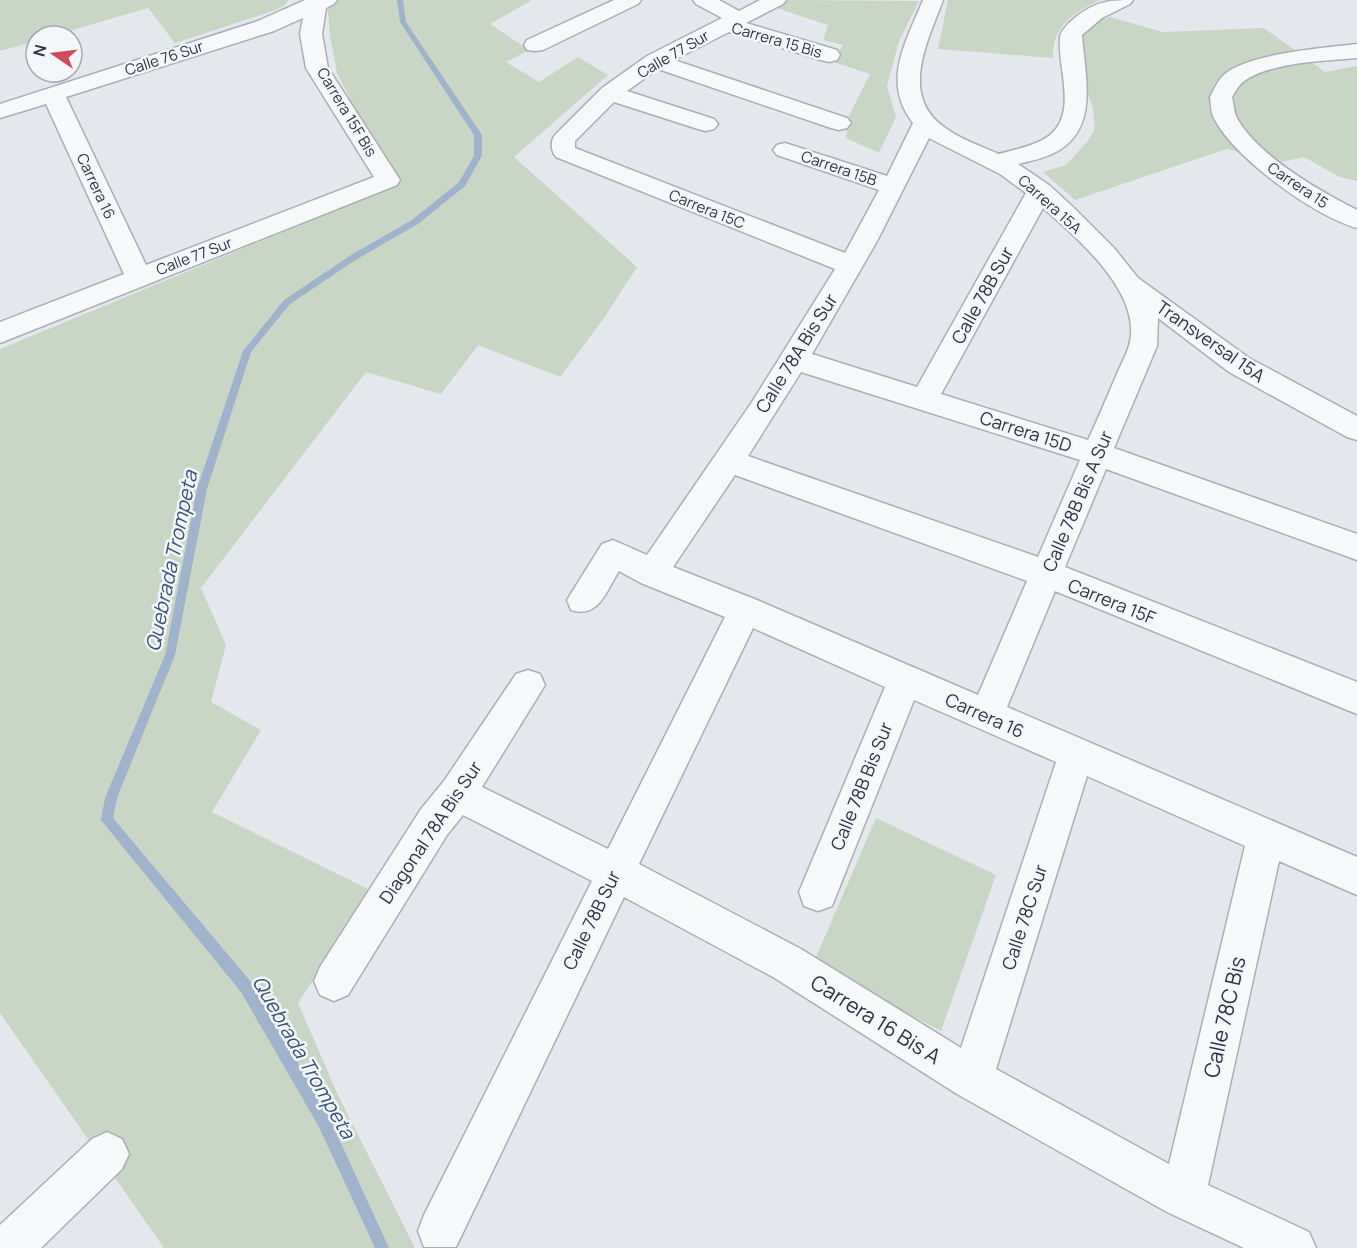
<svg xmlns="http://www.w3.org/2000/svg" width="1357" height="1248" font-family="Manrope,sans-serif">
<rect width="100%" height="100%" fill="#e4e7ec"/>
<path fill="#c9d6c5" d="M 0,0 L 288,0 L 286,4 L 276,10 L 175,43 L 148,8 L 52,36 L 36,36 L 36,41 L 0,51 Z
M 327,0 L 532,0 L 490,24 L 529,50 L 506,62 L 539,82 L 578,57 L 608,75 L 514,157 L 637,267 L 604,318 L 560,377 L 478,345 L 441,394 L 366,372 L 201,588 L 226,645 L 211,702 L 261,730 L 212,812 L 372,891 L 298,1003 L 337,1093 L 415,1248 L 164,1248 L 0,1013 L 0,349 L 394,186 L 337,73 L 330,36 Z
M 788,0 L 919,1 L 899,41 L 887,86 L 896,117 L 879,153 L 846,138 L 848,118 L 870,74 L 833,62 L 843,45 L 823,40 L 828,25 L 774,7 Z
M 948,0 L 1100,0 C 1073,13 1052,26 1053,58 L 938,49 Z
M 1110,17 L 1163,32 L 1264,28 L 1325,72 L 1357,66 L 1357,181 L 1340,177 L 1304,157 L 1281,162 L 1227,149 L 1075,200 L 1043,172 L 1066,165 L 1087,142 L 1095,129 L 1093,108 L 1085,87 L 1080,49 L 1083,35 L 1093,23 Z
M 876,818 L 996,875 L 941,1031 L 813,964 Z"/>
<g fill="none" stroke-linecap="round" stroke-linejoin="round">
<path fill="#9fb4cc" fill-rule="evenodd" d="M 397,0 L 403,0 L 406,22 L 482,135 L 482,156 L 465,186 L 418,224 L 357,259 L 290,304 L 251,352 L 207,489 L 175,655 L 117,798 L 113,818 L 251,982 L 329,1117 L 389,1248 L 375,1248 L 319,1127 L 241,992 L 101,820 L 105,798 L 165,655 L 197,489 L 243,351 L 284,300 L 351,255 L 412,220 L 459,182 L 474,156 L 474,135 L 400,22 Z"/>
<defs>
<path id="minor" d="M 305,0 L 337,0 L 334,4 L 326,8 L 322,34 L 328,68 L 400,180 L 397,185 L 0,343 L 0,322 L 124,274 L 46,104 L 0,118 L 0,104 L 258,21 ZM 303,18 L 300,34 L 306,68 L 374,177 L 146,265 L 66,97 L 274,31 Z
M 614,0 L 641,0 L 638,4 L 543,50 L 535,51 L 527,50 L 524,45 L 527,40 Z
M 693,0 L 719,0 L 739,11 L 760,0 L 786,0 L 783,4 L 746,23 L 837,50 L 840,55 L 837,60 L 829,62 L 821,60 L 729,32 L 674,60 L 847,118 L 851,123 L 847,128 L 839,130 L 831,128 L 658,69 L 627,91 L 714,119 L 718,124 L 714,129 L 706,131 L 698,129 L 614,102 L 575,141 L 575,148 L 845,253 L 879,190 L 777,155 L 773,150 L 777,145 L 785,143 L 887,176 L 913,123 C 881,82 906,42 923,0 L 943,0 C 928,41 899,95 944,127 C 960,139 980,146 999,154 C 1016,149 1036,146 1050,135 C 1078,112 1057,67 1060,37 C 1061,29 1071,21 1077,16 C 1097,1 1110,0 1133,0 L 1130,4 L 1102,18 L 1082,35 C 1085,77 1100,130 1054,153 C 1043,159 1029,161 1018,164 L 1049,185 L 1073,207 L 1114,248 L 1138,278 L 1249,358 L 1357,416 L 1357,440 L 1347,437 L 1229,372 L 1158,318 L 1157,346 L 1114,448 L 1357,534 L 1357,560 L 1106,469 L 1065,567 L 1357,682 L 1357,714 L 1055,591 L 1007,707 L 1357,857 L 1357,895 L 1279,861 L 1208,1185 L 1309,1232 L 1316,1248 L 1244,1248 L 1167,1212 L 957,1094 L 773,977 L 624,897 L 456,1247 L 424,1247 L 418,1231 L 424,1215 L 592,881 L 463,815 L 447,835 L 348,995 L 334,1001 L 320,995 L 314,981 L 320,967 L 421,809 L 444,781 L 516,674 L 528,670 L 540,674 L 545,685 L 482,787 L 608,849 L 725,617 L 641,583 L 619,571 C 606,591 599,619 571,610 L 567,600 L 602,544 L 613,540 L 647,555 L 752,402 L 835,269 L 556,157 C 551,150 550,142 555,135 L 602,88 L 647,56 L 722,18 L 696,4 ZM 929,138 L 1000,174 L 1026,193 L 917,387 L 812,354 L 877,241 ZM 1043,208 C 1078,239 1144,294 1129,346 C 1126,356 1120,366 1116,376 C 1107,397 1098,419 1088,440 L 941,394 ZM 801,372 L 1080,460 L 1038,557 L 748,456 ZM 735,475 L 1027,581 L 978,695 L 757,600 L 673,567 ZM 753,628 L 885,687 L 799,892 L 804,906 L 818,911 L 832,906 L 914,700 L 1056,762 L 961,1048 L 801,949 L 639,864 ZM 1087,776 L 1245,846 L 1169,1164 L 996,1069 Z
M 1357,44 L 1357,58 C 1325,61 1269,62 1243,82 C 1238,86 1235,92 1232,97 C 1234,105 1234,114 1238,120 C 1261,158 1318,190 1357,210 L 1357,228 C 1314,216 1236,159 1215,120 C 1211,114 1211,105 1210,97 C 1214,90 1218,79 1225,74 C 1250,53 1324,48 1357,44 Z
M 107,1132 L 122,1139 L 129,1154 L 122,1169 L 41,1248 L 0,1248 L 0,1225 L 92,1139 Z"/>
</defs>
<use href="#minor" stroke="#a9aeb7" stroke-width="3"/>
<use href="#minor" fill="#f7f8fa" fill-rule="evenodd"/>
</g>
<g text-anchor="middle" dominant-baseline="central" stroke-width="5" stroke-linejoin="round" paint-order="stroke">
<g font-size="15" fill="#2b3445" stroke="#f4f6f9">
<text transform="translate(777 40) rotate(16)">Carrera 15 Bis</text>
<text transform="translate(673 54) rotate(-30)">Calle 77 Sur</text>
<text transform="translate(164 58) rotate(-18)">Calle 76 Sur</text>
<text transform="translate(347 112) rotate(59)">Carrera 15F Bis</text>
<text transform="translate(839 168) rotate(19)">Carrera 15B</text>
<text transform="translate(1298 185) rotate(34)">Carrera 15</text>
<text transform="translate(96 186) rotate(65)">Carrera 16</text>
<text transform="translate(1050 204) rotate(42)">Carrera 15A</text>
<text transform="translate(707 209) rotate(22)">Carrera 15C</text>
<text transform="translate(194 256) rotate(-21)">Calle 77 Sur</text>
</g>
<g font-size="18" fill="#2b3445" stroke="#f4f6f9">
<text transform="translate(982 295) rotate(-61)">Calle 78B Sur</text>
<text transform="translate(1211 341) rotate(35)">Transversal 15A</text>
<text transform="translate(796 353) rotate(-58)">Calle 78A Bis Sur</text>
<text transform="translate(1026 431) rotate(18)">Carrera 15D</text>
<text transform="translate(1077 501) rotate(-67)">Calle 78B Bis A Sur</text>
<text transform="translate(1112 601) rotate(22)">Carrera 15F</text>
<text transform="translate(985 715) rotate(24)">Carrera 16</text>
<text transform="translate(861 786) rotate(-68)">Calle 78B Bis Sur</text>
<text transform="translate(430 832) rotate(-56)">Diagonal 78A Bis Sur</text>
<text transform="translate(1024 917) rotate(-72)">Calle 78C Sur</text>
<text transform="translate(591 920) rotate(-64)">Calle 78B Sur</text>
</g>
<g font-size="20" font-style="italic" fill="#34527a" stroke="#f4f6f9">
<text transform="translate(171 561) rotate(-78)">Quebrada Trompeta</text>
<text transform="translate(304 1057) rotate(60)">Quebrada Trompeta</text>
</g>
<g font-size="21" fill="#2b3445" stroke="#f4f6f9">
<text transform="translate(1224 1017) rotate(-77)">Calle 78C Bis</text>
<text transform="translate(876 1019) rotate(32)">Carrera 16 Bis A</text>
</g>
</g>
<g transform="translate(54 54) rotate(284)"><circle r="28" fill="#f4f6f9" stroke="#a4a8b1" stroke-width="1.5"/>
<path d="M0-4.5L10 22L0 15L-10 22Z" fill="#d1495b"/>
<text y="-9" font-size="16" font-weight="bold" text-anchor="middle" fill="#2b3445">N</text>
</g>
</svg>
